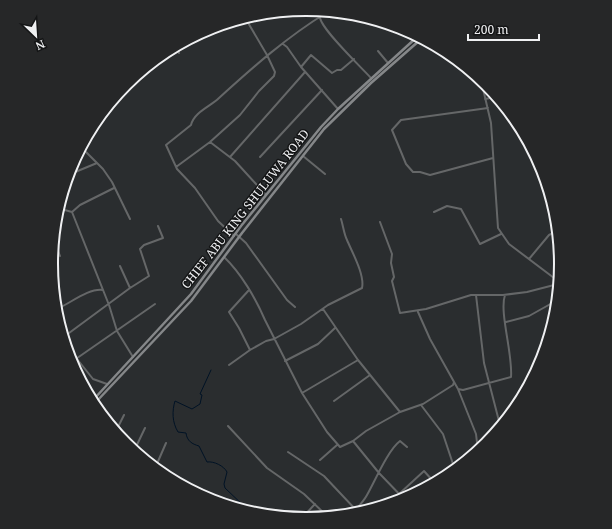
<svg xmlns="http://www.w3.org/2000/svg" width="612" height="529" font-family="'Noto Serif',serif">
<rect width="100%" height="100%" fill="#2a2d2f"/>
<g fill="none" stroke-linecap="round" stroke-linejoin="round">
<path stroke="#001225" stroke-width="1" d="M 211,370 L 200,394 L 202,395 L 200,404 L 192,409 L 175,401 C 172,411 172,422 178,432 L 186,433 C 187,441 192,444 199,446 L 207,462 C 214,461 224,466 227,472 L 224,484 L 225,488 L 246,508"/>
<path stroke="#656768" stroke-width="2" d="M 320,18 C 323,31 360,66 371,78
M 283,44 L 287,47 L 301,67 L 338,109
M 177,49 L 179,53
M 378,51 L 388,63
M 301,67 L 311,55 L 332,73 L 337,70 L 341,70 L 354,59
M 481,80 L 491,123 L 498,228 L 509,244 L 558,281
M 485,99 L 496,97
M 488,108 L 401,120 L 392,130 L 406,164 L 413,172 L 420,172 L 430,175 L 493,158
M 210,142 L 235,161 L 266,195
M 82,148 L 103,169 L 112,182 L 130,219
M 303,156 L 325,174
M 230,157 L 305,72
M 260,157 L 322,90
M 176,167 L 210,142 L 240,115 L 259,91 L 274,76 L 275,72 L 267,55 L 247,21
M 68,175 L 97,163
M 114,188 L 80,205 L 72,212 L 109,305 L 117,331 L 133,357
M 61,209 L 72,212
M 434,212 L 447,206 L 461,209 L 480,244 L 501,234
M 380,222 L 392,254 L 391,263 L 394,277 L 392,281 L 400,313 L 426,309 L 471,295 L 503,295 L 527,292 L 558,284
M 236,234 L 246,243 L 287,300 L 295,307
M 234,236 L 218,221 L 195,188 L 177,169 L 166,145 L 191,125 C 194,112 211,106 219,98 C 253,67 287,37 326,13
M 55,243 L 60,256
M 224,257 C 241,273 256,299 265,320 L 302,393 L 327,432 L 340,447 L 353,441 L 366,431 L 400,412 L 423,404 L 453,385 L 454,382
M 529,259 L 549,235 L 553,233 L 556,235
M 130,288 L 149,276 L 140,249 L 144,245 L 163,238 L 158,226
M 249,290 L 229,312 L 239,328 L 250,350
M 476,295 L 484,363 L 500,425
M 59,308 C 72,302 89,288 103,290
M 323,309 L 358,360 L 400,412
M 418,312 L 430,339 L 458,389 L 476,434 L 478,451
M 506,322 L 529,316 L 554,302
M 65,336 L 130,288 L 120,266
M 77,359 L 93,379 L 107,384
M 285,361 L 318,344 L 335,328
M 70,363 L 155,304
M 229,365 L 250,350 L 266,341 L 274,339 L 301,324 L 328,305 L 362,288 C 365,275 352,252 347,240 C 344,234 343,225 341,219
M 458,389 L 463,390 L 511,377 C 513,354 499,312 505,295
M 302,393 L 358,360
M 334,401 L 370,375
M 421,405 L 443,434 L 454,467
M 228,426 L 267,468 L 304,494 L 327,516
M 116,431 L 124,415
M 121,438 L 136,445
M 353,441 L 379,473 L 405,500
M 134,451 L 145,428
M 288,452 L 324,476 L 356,510
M 320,460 L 337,445
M 156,466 L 166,443
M 399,494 L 424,471 L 433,481
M 215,502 L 222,498
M 393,503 L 400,496
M 356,510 C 359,505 364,501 367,495 C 375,481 388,450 400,441 L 407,447
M 301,519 L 315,504"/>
<path stroke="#858789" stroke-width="2.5" d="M 94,399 L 191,294 L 241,226 L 321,127 L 338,109 L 417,37
M 96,402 L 191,301 L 242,233 L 324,129 L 371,83 L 420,40"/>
</g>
<g text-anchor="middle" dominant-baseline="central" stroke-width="3" stroke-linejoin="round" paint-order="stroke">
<g font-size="12" fill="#eff0f2" stroke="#141516">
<text transform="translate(245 209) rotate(-52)">CHIEF ABU KING SHULUWA ROAD</text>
</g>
</g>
<path d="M0 0H612V529H0ZM58 264a248 248 0 1 1 496 0a248 248 0 1 1-496 0Z" fill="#262728" fill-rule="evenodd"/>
<path fill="none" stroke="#eff0f2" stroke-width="2" d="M58 264a248 248 0 1 1 496 0a248 248 0 1 1-496 0Z"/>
<g transform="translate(36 36) rotate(155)" stroke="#141516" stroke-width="3" paint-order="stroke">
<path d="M0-3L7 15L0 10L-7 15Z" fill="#eff0f2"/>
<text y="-6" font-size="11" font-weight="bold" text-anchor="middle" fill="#eff0f2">N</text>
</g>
<path d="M468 34v6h71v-6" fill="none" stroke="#eff0f2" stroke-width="2"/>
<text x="474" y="34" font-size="12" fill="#eff0f2" stroke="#141516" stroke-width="3" paint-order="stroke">200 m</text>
</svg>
